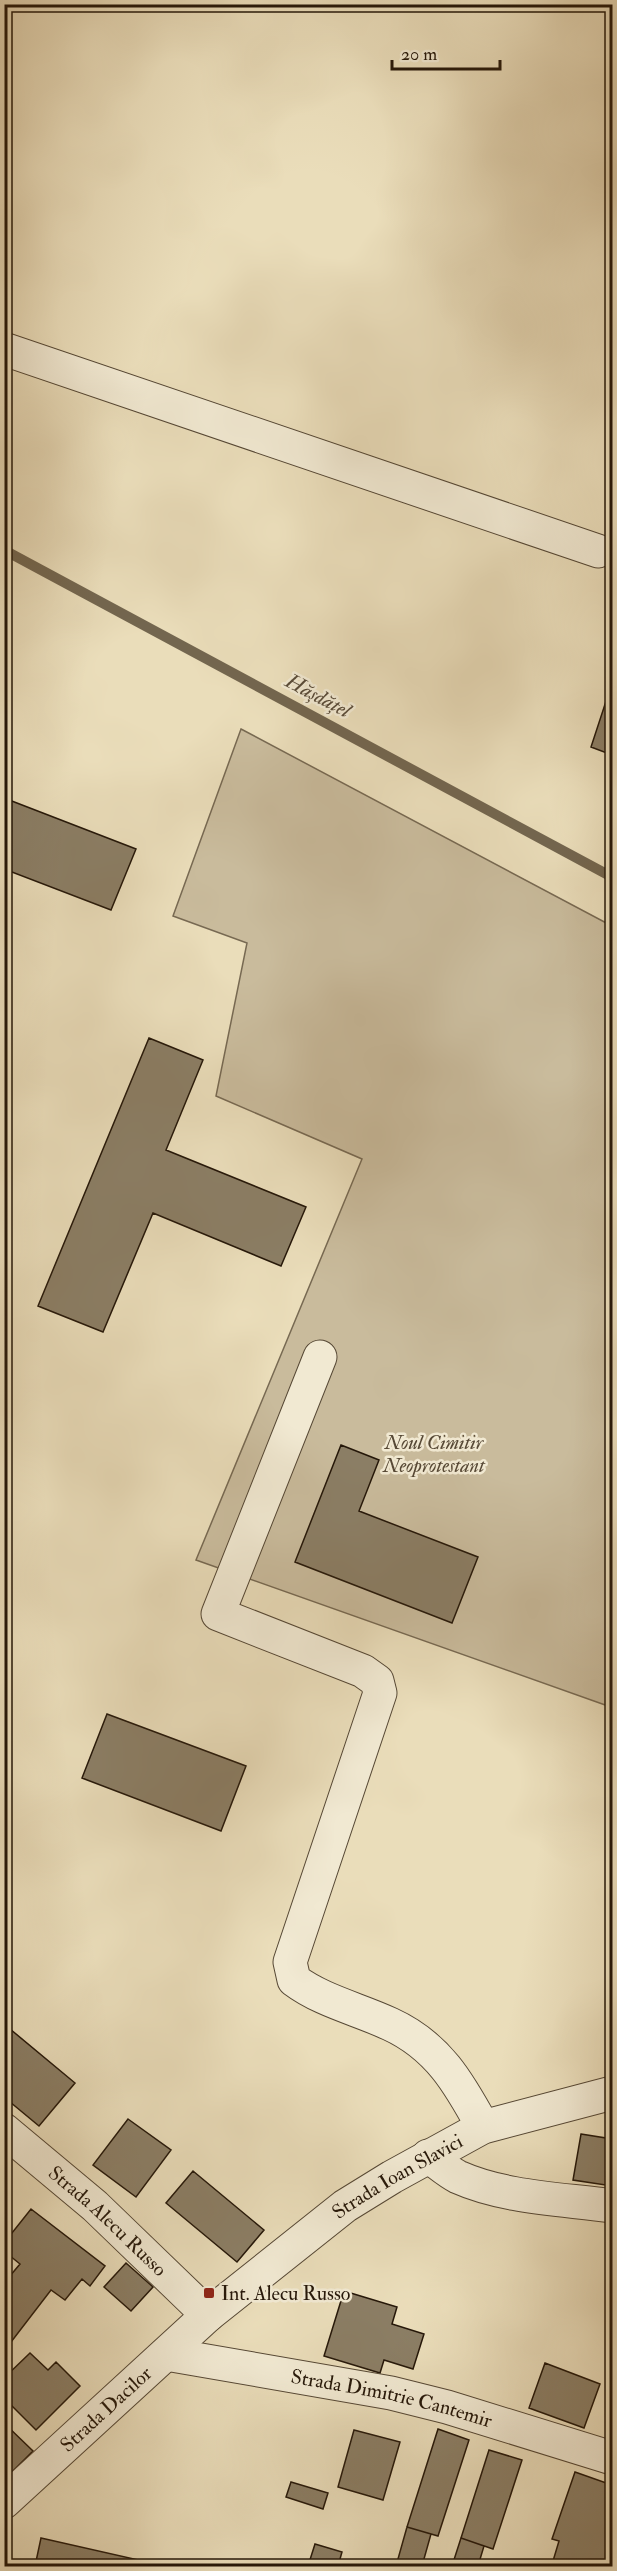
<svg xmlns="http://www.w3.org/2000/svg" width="617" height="2571" font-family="'IM FELL Double Pica',serif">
<rect width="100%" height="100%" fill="#eaddba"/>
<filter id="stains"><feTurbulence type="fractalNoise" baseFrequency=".00333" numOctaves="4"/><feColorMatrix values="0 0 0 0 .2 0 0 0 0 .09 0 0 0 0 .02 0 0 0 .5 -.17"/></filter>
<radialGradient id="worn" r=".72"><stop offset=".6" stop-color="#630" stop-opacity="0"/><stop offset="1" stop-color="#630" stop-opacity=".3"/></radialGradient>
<path fill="#c9bb9c" stroke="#776952" stroke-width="1.5" d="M 241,729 L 612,926 L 612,1695 L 608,1706 L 196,1560 L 362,1159 L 216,1096 L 247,943 L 173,916 Z"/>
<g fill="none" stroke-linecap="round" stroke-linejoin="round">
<path stroke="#73664f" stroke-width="10" d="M 4,550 L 612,877"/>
</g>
<path fill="#8b7e65" stroke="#251709" stroke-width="1.5" d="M 610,689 L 612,690 L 612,755 L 591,747 Z
M 4,798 L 136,849 L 111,910 L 4,869 Z
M 149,1038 L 203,1060 L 166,1150 L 306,1207 L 281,1266 L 153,1213 L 103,1332 L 38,1306 Z
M 341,1445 L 379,1460 L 359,1511 L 478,1557 L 452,1623 L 295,1562 Z
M 107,1714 L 246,1766 L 221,1831 L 82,1778 Z
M 4,2024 L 75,2083 L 39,2126 L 4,2097 Z
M 128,2119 L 171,2150 L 136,2197 L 93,2165 Z
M 581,2134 L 612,2139 L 612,2186 L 573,2180 Z
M 193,2171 L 264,2230 L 237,2262 L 166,2203 Z
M 31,2209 L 105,2266 L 90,2286 L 82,2279 L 65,2300 L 51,2290 L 8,2346 L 4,2343 L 4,2283 L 20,2264 L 4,2251 L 4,2243 Z
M 610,2258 L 612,2258 L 612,2286 L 606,2284 Z
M 126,2263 L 153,2287 L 131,2311 L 104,2287 Z
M 344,2291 L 397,2307 L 392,2324 L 424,2334 L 413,2369 L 384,2360 L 380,2373 L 324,2356 Z
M 30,2353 L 48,2370 L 56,2362 L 80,2386 L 36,2430 L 4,2398 L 4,2378 Z
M 545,2363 L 600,2384 L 584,2428 L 529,2408 Z
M 4,2423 L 33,2451 L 4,2480 Z
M 438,2429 L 469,2440 L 438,2536 L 407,2527 Z
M 354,2430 L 400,2442 L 383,2500 L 338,2487 Z
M 489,2450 L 522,2460 L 493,2549 L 461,2538 Z
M 575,2472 L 612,2485 L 612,2550 L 607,2566 L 570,2566 L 553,2561 L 559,2541 L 552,2539 Z
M 291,2482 L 328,2493 L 323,2509 L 286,2497 Z
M 407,2527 L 431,2534 L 422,2566 L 396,2566 Z
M 41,2538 L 143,2561 L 143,2566 L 35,2566 Z
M 461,2538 L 484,2546 L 478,2566 L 452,2566 Z
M 315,2544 L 342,2552 L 338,2566 L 308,2566 Z"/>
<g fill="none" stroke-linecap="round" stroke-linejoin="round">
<defs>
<g id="minor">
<path d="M 4,349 L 598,551"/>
<path d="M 320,1357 L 218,1614 L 363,1671 L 377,1681 L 380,1693 L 290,1962 L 294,1980 C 322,2001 358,2009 390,2024 C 438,2046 459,2083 483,2127"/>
<path id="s1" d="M 4,2130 L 95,2206 L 208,2315"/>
<path d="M 428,2156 C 438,2163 448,2172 458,2177 C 505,2198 563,2199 612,2206"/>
<path id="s2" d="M 166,2354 L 391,2393 L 447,2407 L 612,2458"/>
<path id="s3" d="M 4,2502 L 208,2315 L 345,2206 L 392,2177 L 483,2127 L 612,2093"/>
</g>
</defs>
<use href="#minor" stroke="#564835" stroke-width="35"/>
<use href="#minor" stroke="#f1e9d2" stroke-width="33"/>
</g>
<rect fill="#8f2418" stroke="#f1e9d2" stroke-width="2" x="203" y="2287" width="12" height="12" rx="3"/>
<g text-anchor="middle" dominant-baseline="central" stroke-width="5" stroke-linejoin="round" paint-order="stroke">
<g font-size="20" font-style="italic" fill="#564835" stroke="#f1e9d2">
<text x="434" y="1442">Noul Cimitir<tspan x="434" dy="23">Neoprotestant</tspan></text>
</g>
<g font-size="20" fill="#251709" stroke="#f1e9d2">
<text stroke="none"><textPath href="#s3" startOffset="512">Strada Ioan Slavici</textPath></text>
<text stroke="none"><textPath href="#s1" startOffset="138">Strada Alecu Russo</textPath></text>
<text stroke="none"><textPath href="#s2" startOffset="230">Strada Dimitrie Cantemir</textPath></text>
<text stroke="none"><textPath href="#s3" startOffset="138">Strada Dacilor</textPath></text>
</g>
<g font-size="20" fill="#251709" stroke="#f1e9d2" text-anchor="start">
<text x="221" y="2293">Int. Alecu Russo</text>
</g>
<g font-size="21" font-style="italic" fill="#594b38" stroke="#f1e9d2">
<text transform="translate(318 696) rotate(28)">Hășdățel</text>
</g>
</g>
<rect width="617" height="2571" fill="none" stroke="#eaddba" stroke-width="24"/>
<rect x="6" y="6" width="605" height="2559" fill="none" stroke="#251709" stroke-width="3"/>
<rect x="12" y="12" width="593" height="2547" fill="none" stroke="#251709" stroke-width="1.5"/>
<path d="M392 60v9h108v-9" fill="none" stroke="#251709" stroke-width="3"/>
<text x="401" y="60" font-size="18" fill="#251709" stroke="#f1e9d2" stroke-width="4.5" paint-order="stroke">20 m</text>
<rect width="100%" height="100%" filter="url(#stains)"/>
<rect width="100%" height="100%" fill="url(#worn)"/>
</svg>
